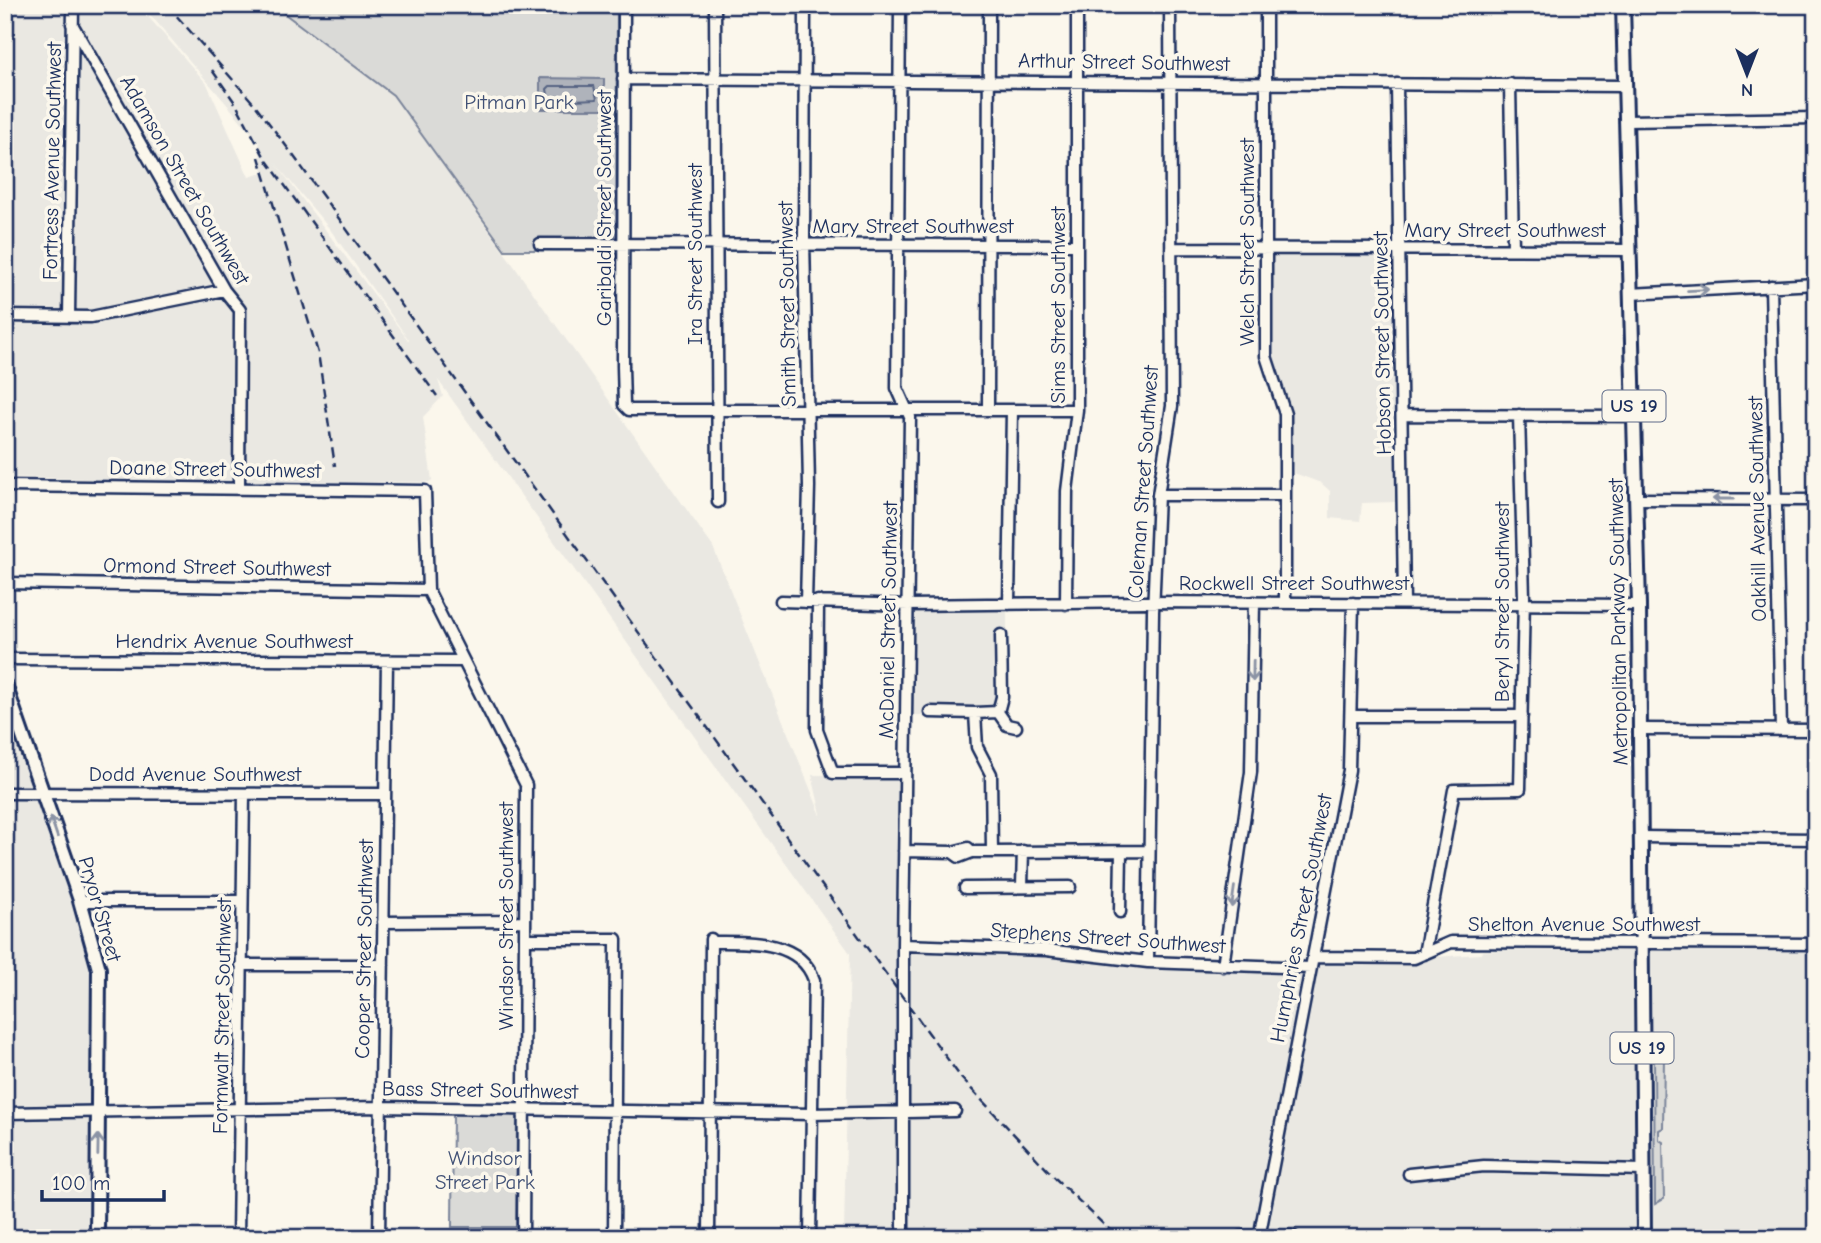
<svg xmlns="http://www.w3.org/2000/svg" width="1821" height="1243" font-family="'Comic Neue',sans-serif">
<rect width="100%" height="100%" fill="#fbf7ec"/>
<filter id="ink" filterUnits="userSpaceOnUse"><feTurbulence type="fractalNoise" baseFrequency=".0143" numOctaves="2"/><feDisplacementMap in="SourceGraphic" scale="14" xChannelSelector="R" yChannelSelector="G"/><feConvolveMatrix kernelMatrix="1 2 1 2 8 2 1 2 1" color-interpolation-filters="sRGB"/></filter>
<g filter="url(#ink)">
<path fill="#eae8e2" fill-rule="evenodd" d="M 16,5 L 138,5 L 207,84 L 249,177 L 263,173 L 259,142 L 142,5 L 276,5 L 393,95 L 713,547 L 822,818 L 812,775 L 909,774 L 905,941 L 1151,959 L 1418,958 L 1481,954 L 1482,951 L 1639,943 L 1816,943 L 1816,1238 L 807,1238 L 807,1232 L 844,1232 L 850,953 L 438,380 L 443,396 L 423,417 L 432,480 L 429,482 L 253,483 L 5,477 L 5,58 ZM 276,164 L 329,228 L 409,340 L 408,340 Z
M 1271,255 L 1398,256 L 1396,502 L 1362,503 L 1360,521 L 1330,518 L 1330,491 L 1321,483 L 1294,473 L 1288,414 L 1272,356 Z
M 909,603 L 1007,603 L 1007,717 L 909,715 Z
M 5,708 L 82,934 L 91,975 L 88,1238 L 5,1238 Z"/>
<path fill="#dadad7" stroke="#7a849a" stroke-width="2" d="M 273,5 L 617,5 L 616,250 L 505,250 L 393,95 Z
M 1654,1056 L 1664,1056 L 1663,1128 L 1659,1130 L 1659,1140 L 1663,1142 L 1664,1199 L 1655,1204 Z
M 453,1114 L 517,1114 L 516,1227 L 452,1227 Z"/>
<path fill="#afb3bb" stroke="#747e96" stroke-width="2" d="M 540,78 L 604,79 L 604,109 L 540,109 Z"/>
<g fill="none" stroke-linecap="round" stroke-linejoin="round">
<path stroke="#566483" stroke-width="2" d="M 550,86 L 594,86 L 597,99 L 549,101 L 547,89 Z"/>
<defs>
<path id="minor" d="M 624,5 L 623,366 L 624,405 L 629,410 L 1077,410
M 715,5 L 718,502
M 805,5 L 804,239 L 809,486 L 806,602
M 900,5 L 897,388 L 910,417 L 903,945 L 903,1238
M 1266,5 L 1266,356 L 1285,414 L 1285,602
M 72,24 L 224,290 L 240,310 L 239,489
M 623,79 L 1625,86
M 1397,84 L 1404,603
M 1510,84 L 1513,249
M 1626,121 L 1816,118
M 540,244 L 1077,245
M 1171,248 L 1629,250
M 1771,286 L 1781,730
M 1630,294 L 1816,284
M 5,316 L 91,317 L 224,290
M 69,317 L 73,5
M 988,409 L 989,5
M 1402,415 L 1634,416
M 5,486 L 425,491 L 428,590 L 526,785 L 523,1238
M 1158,495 L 1284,495
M 1636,499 L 1816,500
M 5,583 L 428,590
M 781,601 L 908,605 L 1146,602 L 1639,605
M 818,601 L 817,730 L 833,773 L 905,773
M 1009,604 L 1012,410
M 1066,604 L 1067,491 L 1077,410 L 1077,5
M 5,659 L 462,661
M 930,712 L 975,713
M 998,712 L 1002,697 L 1001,635
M 1352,716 L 1522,716
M 1016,727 L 1007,725 L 998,712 L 975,713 L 977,747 L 991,774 L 992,852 L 1149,851
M 1640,729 L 1816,730
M 5,793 L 384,794
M 1641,837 L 1816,839
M 904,851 L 952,852 L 968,848 L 972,852
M 952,852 L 959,857 L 972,852 L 992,852
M 1022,886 L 1023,851
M 965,888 L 1070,887
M 80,901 L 242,901
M 1120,912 L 1121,852
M 383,922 L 525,921
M 525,939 L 616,939 L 614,1238
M 711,942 C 748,942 800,939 814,980 L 810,1238
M 903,945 L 1046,950 L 1148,962 L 1311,968
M 1424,954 L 1454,790 L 1520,789 L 1524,597 L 1519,415
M 1313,957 L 1414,958 L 1451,942 L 1816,944
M 1148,962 L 1153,612 L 1158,495 L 1172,406 L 1170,5
M 241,965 L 383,965
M 1223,966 L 1251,772 L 1254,602
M 5,1113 L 381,1107 L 811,1114 L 955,1111
M 1409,1174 L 1484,1166 L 1643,1170
M 238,1238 L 244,794
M 379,1238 L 387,661
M 709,1238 L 711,939
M 1259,1238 L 1349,770 L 1353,603"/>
<path id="major" d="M 1623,5 L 1639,605 L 1644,1238
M 5,685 L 79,897 L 99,969 L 97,1238
M 1242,1238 L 1293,1238"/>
</defs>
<use href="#minor" stroke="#1b2f5e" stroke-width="15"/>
<use href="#major" stroke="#1b2f5e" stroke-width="18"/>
<use href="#minor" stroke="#fbf7ec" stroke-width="10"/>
<use href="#major" stroke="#fbf7ec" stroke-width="12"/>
<path stroke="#1b2f5e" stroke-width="2.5" stroke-dasharray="10 5" stroke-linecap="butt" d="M 167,5 L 256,106 L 290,151 L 962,1079 L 1056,1179 L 1118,1238
M 212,70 L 236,104 L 265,158 L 437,396
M 259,157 L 318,353 L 335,466"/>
</g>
<defs><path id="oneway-shaft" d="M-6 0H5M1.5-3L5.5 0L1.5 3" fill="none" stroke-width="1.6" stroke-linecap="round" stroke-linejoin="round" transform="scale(1.75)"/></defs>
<g stroke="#8b93a5">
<use href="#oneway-shaft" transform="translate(1698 290) rotate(-3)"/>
<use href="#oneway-shaft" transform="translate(1723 499) rotate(-180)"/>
<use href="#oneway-shaft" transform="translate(1253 671) rotate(91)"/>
<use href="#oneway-shaft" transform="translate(54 827) rotate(-109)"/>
<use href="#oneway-shaft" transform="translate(1233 897) rotate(98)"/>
<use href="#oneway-shaft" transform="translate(98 1145) rotate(-89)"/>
</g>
</g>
<g text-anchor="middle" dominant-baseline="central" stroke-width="7" stroke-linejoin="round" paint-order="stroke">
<g fill="#fbf7ec" stroke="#5e6b89" stroke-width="2">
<rect x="1602.5" y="390.5" width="63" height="31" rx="5"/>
<rect x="1610.5" y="1032.5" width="63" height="31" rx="5"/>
</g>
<g font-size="19" font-weight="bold" fill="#1b2f5e">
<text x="1634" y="406">US 19</text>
<text x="1642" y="1048">US 19</text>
</g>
<g font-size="21" fill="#1b2f5e" stroke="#fbf7ec">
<text transform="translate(1124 62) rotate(1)">Arthur Street Southwest</text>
<text transform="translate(52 161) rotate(-89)">Fortress Avenue Southwest</text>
<text transform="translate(185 180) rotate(60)">Adamson Street Southwest</text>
<text transform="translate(604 208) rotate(-90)">Garibaldi Street Southwest</text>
<text x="913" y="226">Mary Street Southwest</text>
<text x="1505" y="230">Mary Street Southwest</text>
<text transform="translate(1247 242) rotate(-90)">Welch Street Southwest</text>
<text transform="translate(695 254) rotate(-90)">Ira Street Southwest</text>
<text transform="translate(787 304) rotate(-91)">Smith Street Southwest</text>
<text transform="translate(1058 305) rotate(-90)">Sims Street Southwest</text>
<text transform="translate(1382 343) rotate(-91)">Hobson Street Southwest</text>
<text transform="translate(215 469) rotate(1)">Doane Street Southwest</text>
<text transform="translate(1143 482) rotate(-86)">Coleman Street Southwest</text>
<text transform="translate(1757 509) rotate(-91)">Oakhill Avenue Southwest</text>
<text transform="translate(217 567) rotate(1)">Ormond Street Southwest</text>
<text x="1294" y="583">Rockwell Street Southwest</text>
<text transform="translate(1502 602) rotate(-90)">Beryl Street Southwest</text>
<text transform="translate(888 620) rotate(-89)">McDaniel Street Southwest</text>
<text transform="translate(1618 622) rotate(-91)">Metropolitan Parkway Southwest</text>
<text x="234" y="641">Hendrix Avenue Southwest</text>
<text x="195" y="774">Dodd Avenue Southwest</text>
<text transform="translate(100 909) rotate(74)">Pryor Street</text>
<text transform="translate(506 916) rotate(-90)">Windsor Street Southwest</text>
<text transform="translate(1301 918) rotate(-79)">Humphries Street Southwest</text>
<text x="1584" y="924">Shelton Avenue Southwest</text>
<text transform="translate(1108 938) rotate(4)">Stephens Street Southwest</text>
<text transform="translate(364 949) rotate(-89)">Cooper Street Southwest</text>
<text transform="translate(222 1016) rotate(-89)">Formwalt Street Southwest</text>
<text transform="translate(480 1090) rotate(1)">Bass Street Southwest</text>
</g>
<g font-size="21" fill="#415176" stroke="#fbf7ec">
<text x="519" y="102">Pitman Park</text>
<text x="485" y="1158">Windsor<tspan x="485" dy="24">Street Park</tspan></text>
</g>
</g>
<rect width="1821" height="1243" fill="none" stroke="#fbf7ec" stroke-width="28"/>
<rect x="14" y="14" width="1793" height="1215" fill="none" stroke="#1b2f5e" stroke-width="2.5" filter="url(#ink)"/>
<g transform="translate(1747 74) rotate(180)" stroke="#fbf7ec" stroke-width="5" paint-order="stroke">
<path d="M0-5L12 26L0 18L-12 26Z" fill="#1b2f5e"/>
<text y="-10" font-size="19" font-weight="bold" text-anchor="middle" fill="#1b2f5e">N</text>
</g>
<path d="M42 1190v10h122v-10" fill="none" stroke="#1b2f5e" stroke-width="3.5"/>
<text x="52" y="1190" font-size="21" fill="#1b2f5e" stroke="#fbf7ec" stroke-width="5" paint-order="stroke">100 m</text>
</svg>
